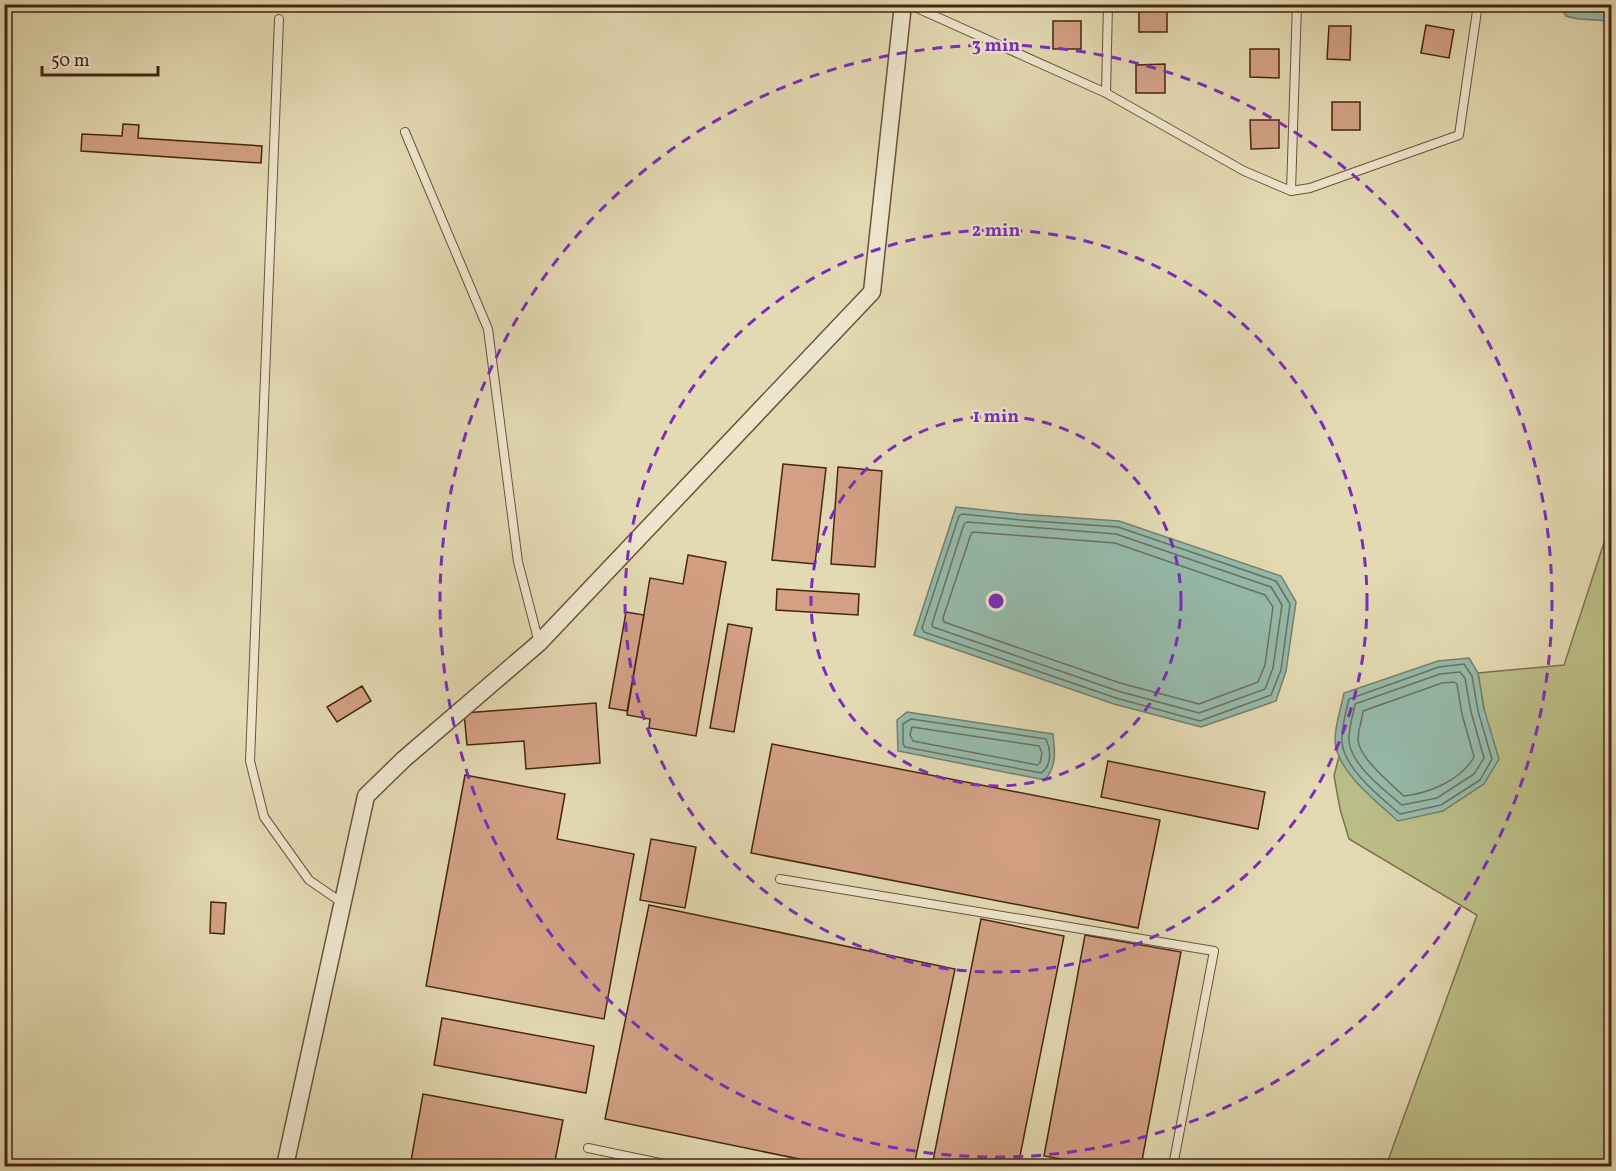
<svg xmlns="http://www.w3.org/2000/svg" width="1616" height="1171" font-family="Vollkorn,serif">
<rect width="100%" height="100%" fill="#e3d9b2"/>
<filter id="stains"><feTurbulence type="fractalNoise" baseFrequency=".00333" numOctaves="4"/><feColorMatrix values="0 0 0 0 .2 0 0 0 0 .09 0 0 0 0 .02 0 0 0 .5 -.17"/></filter>
<radialGradient id="worn" r=".72"><stop offset=".6" stop-color="#630" stop-opacity="0"/><stop offset="1" stop-color="#630" stop-opacity=".3"/></radialGradient>
<path fill="#bbbd87" stroke="#80714c" stroke-width="1.5" d="M 1611,521 L 1611,1166 L 1386,1166 L 1477,915 L 1349,839 L 1340,809 L 1334,776 L 1339,756 L 1359,785 L 1484,709 L 1478,673 L 1564,665 Z"/>
<path fill="#95baab" stroke="#757e6e" stroke-width="1.5" d="M 1560,5 L 1611,5 L 1611,21 L 1578,19 L 1566,16 Z
M 956,507 L 1020,514 L 1119,521 L 1281,576 L 1296,602 L 1286,671 L 1276,701 L 1201,727 L 1114,704 L 914,635 Z
M 1469,658 L 1478,673 L 1484,709 L 1499,759 L 1484,784 L 1443,811 L 1398,821 C 1377,802 1336,771 1335,740 C 1335,725 1341,708 1344,693 L 1438,661 Z
M 907,712 L 1053,734 C 1055,752 1057,765 1045,780 L 898,751 L 897,720 Z"/>
<g fill="none" stroke-linecap="round" stroke-linejoin="round">
<path stroke="#6e705e" stroke-width="1.5" d="M 962,514 L 1020,520 L 1118,527 L 1276,581 L 1290,604 L 1281,670 L 1271,695 L 1200,721 L 1116,698 L 924,632 L 922,628 L 959,516 Z
M 967,522 L 1116,534 L 1271,587 L 1282,605 L 1273,668 L 1265,689 L 1199,713 L 1118,691 L 933,627 L 932,624 L 964,524 Z
M 973,532 L 1115,543 L 1265,595 L 1273,607 L 1265,665 L 1258,682 L 1199,704 L 1120,683 L 944,622 L 943,618 L 971,534 Z
M 1464,664 L 1472,676 L 1478,711 L 1492,759 L 1480,780 L 1441,805 L 1400,814 C 1380,797 1343,768 1342,741 C 1341,728 1346,712 1349,699 L 1439,667 Z
M 1460,672 L 1465,678 L 1471,712 L 1484,758 L 1474,774 L 1437,798 L 1402,805 C 1385,791 1351,765 1349,741 C 1348,730 1353,716 1355,704 L 1440,674 Z
M 1454,682 L 1457,684 L 1462,714 L 1474,757 C 1461,780 1430,793 1404,796 C 1392,785 1359,758 1358,740 C 1358,731 1362,720 1363,711 L 1442,683 Z
M 911,719 L 1046,739 C 1051,750 1052,766 1041,773 L 905,747 L 903,744 L 903,724 Z
M 912,727 L 1039,746 L 1042,753 L 1040,763 L 1037,765 L 913,741 L 910,735 Z"/>
</g>
<path fill="#d3a084" stroke="#462512" stroke-width="1.5" d="M 1139,4 L 1167,4 L 1167,32 L 1139,32 Z
M 1053,21 L 1081,21 L 1081,49 L 1053,49 Z
M 1426,25 L 1454,30 L 1449,58 L 1421,53 Z
M 1329,26 L 1351,26 L 1350,60 L 1327,59 Z
M 1250,49 L 1279,49 L 1279,78 L 1250,77 Z
M 1165,64 L 1165,93 L 1136,93 L 1136,65 Z
M 1332,102 L 1360,102 L 1360,130 L 1332,130 Z
M 1250,120 L 1279,120 L 1279,148 L 1251,149 Z
M 123,124 L 139,125 L 138,138 L 262,146 L 261,163 L 81,151 L 82,134 L 122,136 Z
M 783,464 L 826,468 L 815,564 L 772,560 Z
M 838,467 L 882,471 L 875,567 L 831,564 Z
M 688,555 L 726,562 L 696,736 L 649,728 L 650,719 L 627,715 L 650,578 L 683,584 Z
M 777,589 L 859,594 L 858,615 L 776,610 Z
M 626,612 L 644,615 L 627,711 L 609,708 Z
M 728,624 L 752,628 L 734,732 L 710,728 Z
M 362,686 L 371,701 L 337,722 L 327,707 Z
M 596,703 L 600,763 L 526,769 L 524,741 L 467,745 L 464,713 Z
M 772,744 L 1160,820 L 1138,928 L 751,853 Z
M 1108,761 L 1265,792 L 1258,829 L 1101,797 Z
M 465,775 L 565,794 L 557,839 L 634,854 L 604,1019 L 426,986 Z
M 651,839 L 696,847 L 685,908 L 640,900 Z
M 211,902 L 226,903 L 224,934 L 210,933 Z
M 649,905 L 955,969 L 914,1166 L 833,1166 L 605,1119 Z
M 981,919 L 1064,936 L 1018,1166 L 932,1166 Z
M 1085,935 L 1181,952 L 1141,1166 L 1100,1166 L 1044,1156 Z
M 442,1018 L 594,1046 L 586,1093 L 434,1065 Z
M 423,1094 L 563,1120 L 554,1166 L 410,1166 Z"/>
<g fill="none" stroke-linecap="round" stroke-linejoin="round">
<defs>
<path id="lane" d="M 908,4 L 1106,93 L 1244,171 L 1291,191 L 1310,188 L 1459,135 L 1478,4
M 279,19 L 250,761 L 264,817 L 309,880 L 341,902
M 1106,93 L 1108,4
M 405,132 L 488,329 L 518,562 L 539,643
M 1291,191 L 1297,4
M 780,879 L 1214,951 L 1173,1166
M 588,1148 L 674,1166"/>
<path id="street" d="M 285,1166 L 366,796 L 404,759 L 539,643 L 872,292 L 903,4"/>
</defs>
<use href="#lane" stroke="#6d523a" stroke-width="10"/>
<use href="#street" stroke="#6d523a" stroke-width="19"/>
<use href="#lane" stroke="#ede6cd" stroke-width="8"/>
<use href="#street" stroke="#ede6cd" stroke-width="16"/>
</g>
<g fill="none" stroke="#7b2cbf" stroke-width="3" stroke-dasharray="10 8">
<circle cx="996" cy="601" r="185"/>
<circle cx="996" cy="601" r="371"/>
<circle cx="996" cy="601" r="556"/>
</g>
<circle cx="996" cy="601" r="9" fill="#7b2cbf" stroke="#ede6cd" stroke-width="3"/>
<g font-size="18" text-anchor="middle" font-weight="bold" fill="#7b2cbf" stroke="#ede6cd" stroke-width="4.5" stroke-linejoin="round" paint-order="stroke">
<text x="996" y="51">3 min</text>
<text x="996" y="236">2 min</text>
<text x="996" y="422">1 min</text>
</g>
<rect width="1616" height="1171" fill="none" stroke="#e3d9b2" stroke-width="24"/>
<rect x="6" y="6" width="1604" height="1159" fill="none" stroke="#462512" stroke-width="3"/>
<rect x="12" y="12" width="1592" height="1147" fill="none" stroke="#462512" stroke-width="1.5"/>
<path d="M42 66v9h116v-9" fill="none" stroke="#462512" stroke-width="3"/>
<text x="51" y="66" font-size="18" fill="#462512" stroke="#ede6cd" stroke-width="4.5" paint-order="stroke">50 m</text>
<rect width="100%" height="100%" filter="url(#stains)"/>
<rect width="100%" height="100%" fill="url(#worn)"/>
</svg>
